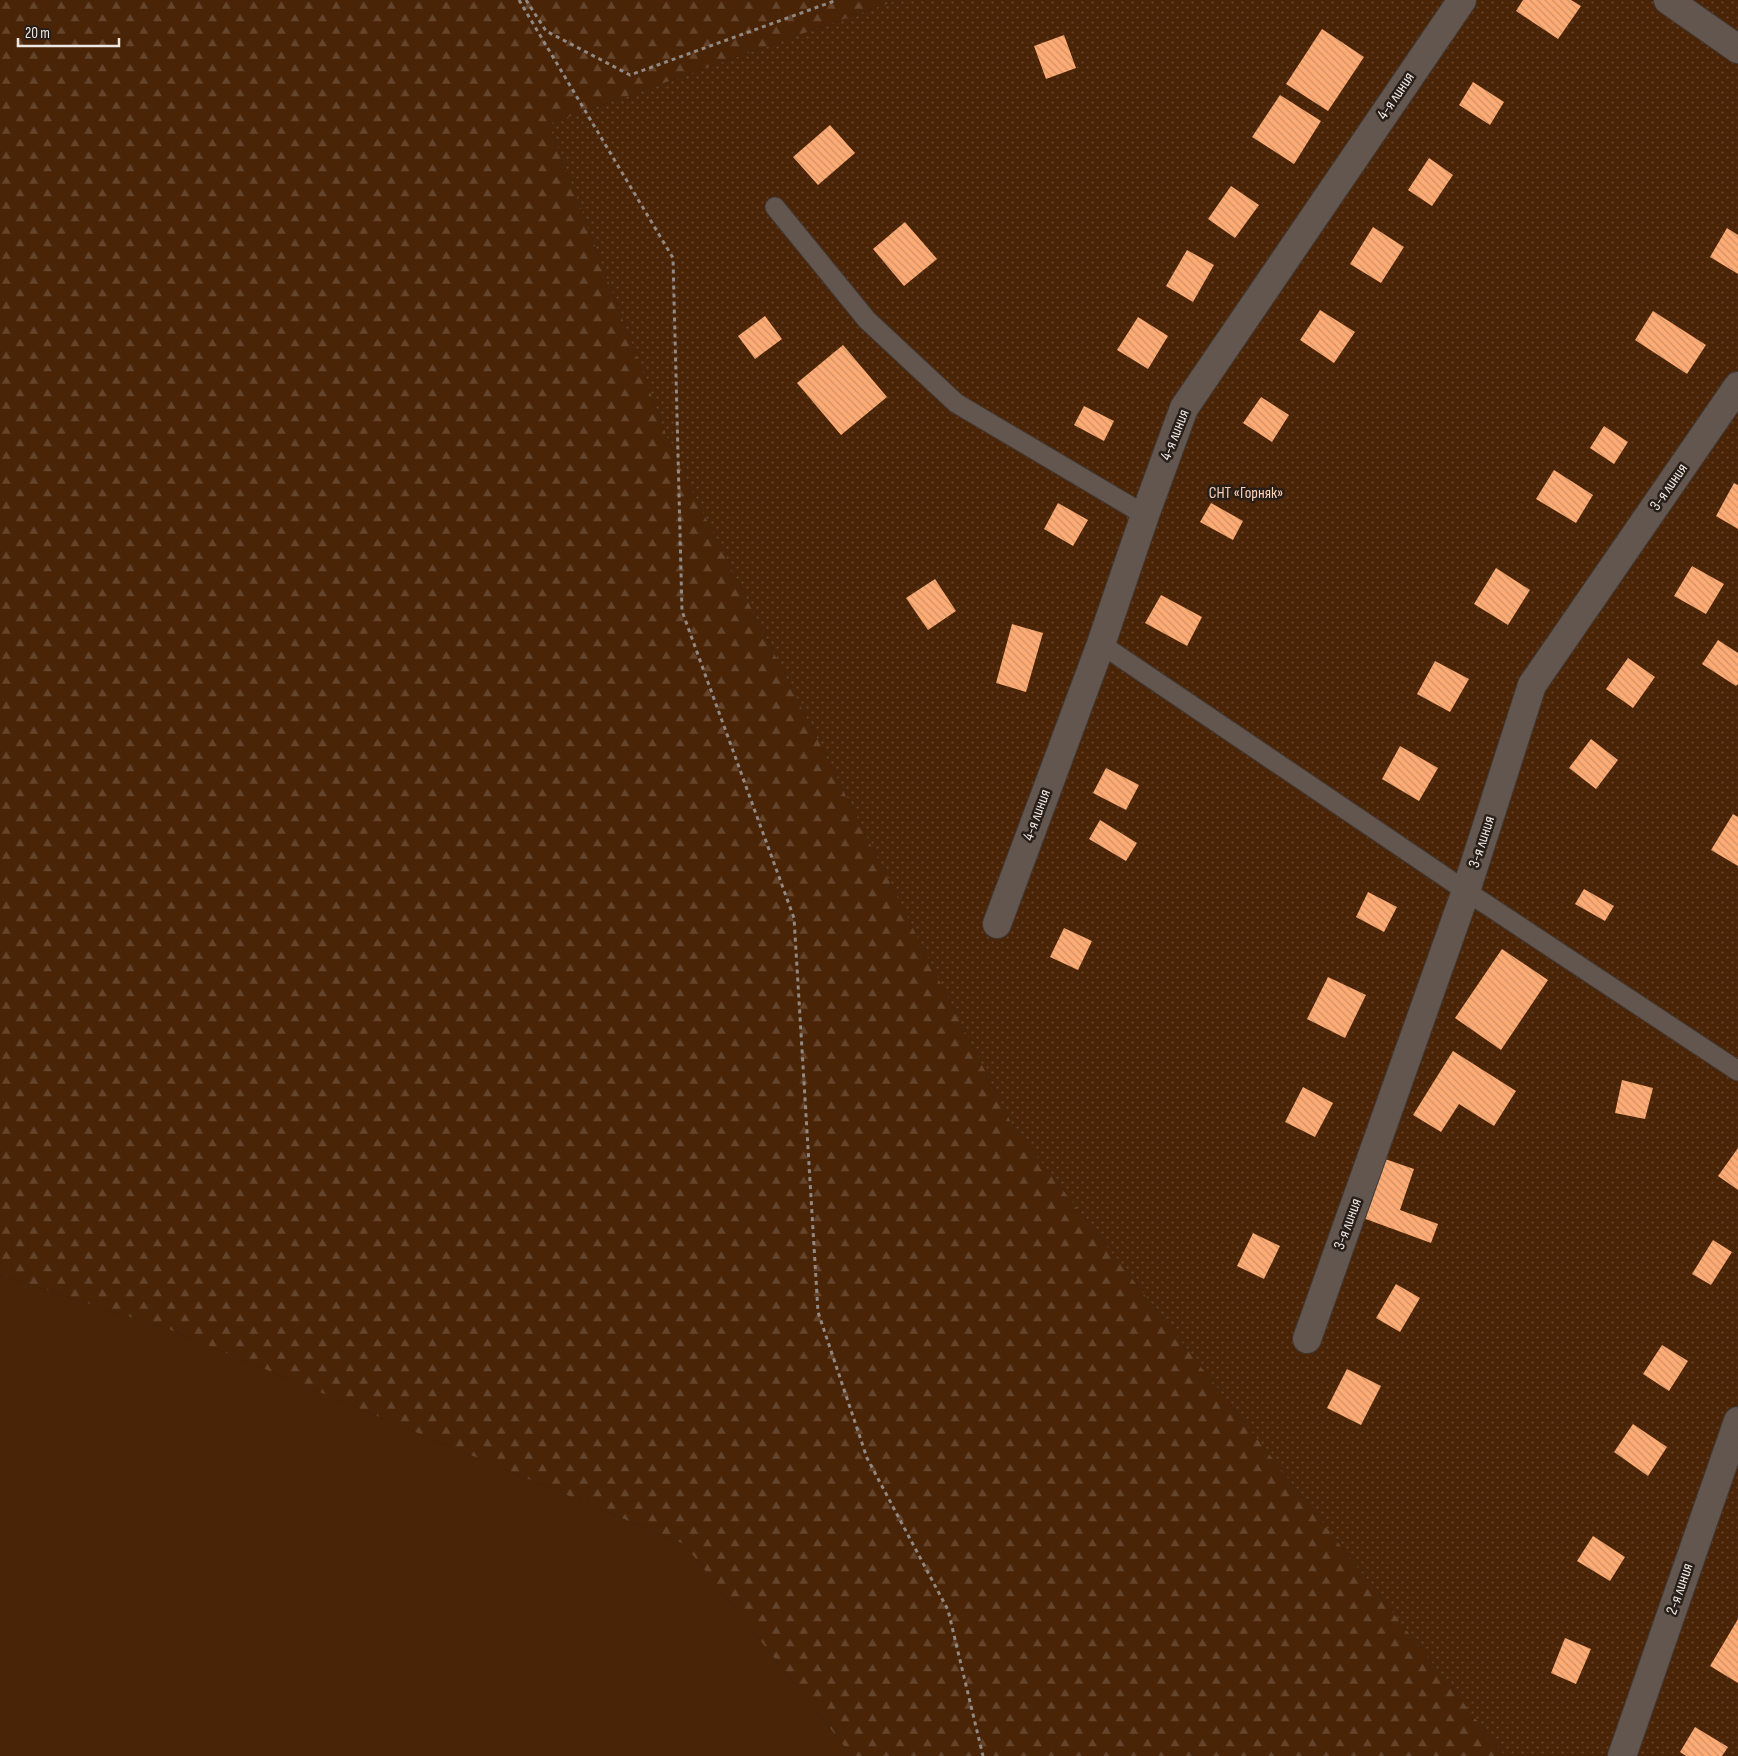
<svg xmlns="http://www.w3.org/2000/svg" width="1738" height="1756" font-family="'Sofia Sans Condensed',sans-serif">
<defs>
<pattern id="forest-firs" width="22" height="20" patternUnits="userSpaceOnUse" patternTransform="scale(1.25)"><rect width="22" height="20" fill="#4a2407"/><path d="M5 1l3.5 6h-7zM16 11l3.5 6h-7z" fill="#64442b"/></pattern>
<pattern id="park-dots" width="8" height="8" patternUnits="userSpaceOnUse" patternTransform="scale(1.25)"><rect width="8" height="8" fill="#4a2407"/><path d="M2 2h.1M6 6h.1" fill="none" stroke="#64442b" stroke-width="1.8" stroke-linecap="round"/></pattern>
<pattern id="building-back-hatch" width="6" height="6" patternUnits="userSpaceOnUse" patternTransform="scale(1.25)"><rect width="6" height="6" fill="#feab74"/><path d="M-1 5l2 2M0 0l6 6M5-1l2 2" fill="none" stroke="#d09268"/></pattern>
</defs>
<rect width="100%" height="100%" fill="#281e18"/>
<path fill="#4a2407" d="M 0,1275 L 171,1330 L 684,1544 L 852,1756 L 0,1756 Z"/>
<path fill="url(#forest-firs)" d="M 0,0 L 898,0 L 549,124 L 674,455 L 1013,1126 L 1505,1756 L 852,1756 L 684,1544 L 171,1330 L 0,1275 Z"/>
<path fill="url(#park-dots)" d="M 898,0 L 1738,0 L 1738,1756 L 1505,1756 L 1013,1126 L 674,455 L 549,124 Z"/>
<path fill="url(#building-back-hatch)" d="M 1523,0 L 1571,0 L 1581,6 L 1558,39 L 1516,11 Z
M 1322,29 L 1364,57 L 1328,111 L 1286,84 Z
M 1064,35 L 1076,68 L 1046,79 L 1034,46 Z
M 1473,82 L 1504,102 L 1490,125 L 1459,105 Z
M 1280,95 L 1321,121 L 1294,164 L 1252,137 Z
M 830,125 L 855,153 L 818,185 L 793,157 Z
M 1429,158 L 1453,175 L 1432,206 L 1408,190 Z
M 1231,186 L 1259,205 L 1235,238 L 1208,219 Z
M 905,222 L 937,259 L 904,286 L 873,249 Z
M 1373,227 L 1404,247 L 1381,283 L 1350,264 Z
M 1727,228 L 1738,235 L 1738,274 L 1710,257 Z
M 1187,250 L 1214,265 L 1193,302 L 1166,286 Z
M 1320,310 L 1355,332 L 1334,363 L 1300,340 Z
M 1653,311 L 1706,345 L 1687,374 L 1635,340 Z
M 765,316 L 782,339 L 755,359 L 738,336 Z
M 1138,317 L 1168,336 L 1148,369 L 1117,350 Z
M 843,345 L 887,397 L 841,435 L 797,383 Z
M 1261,397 L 1289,415 L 1272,442 L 1243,423 Z
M 1084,406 L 1114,421 L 1104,441 L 1074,425 Z
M 1604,426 L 1628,442 L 1614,464 L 1590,448 Z
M 1554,470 L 1593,495 L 1576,523 L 1536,499 Z
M 1734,483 L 1738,485 L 1738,529 L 1716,516 Z
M 1058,503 L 1088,520 L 1073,546 L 1044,529 Z
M 1211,503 L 1243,521 L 1233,540 L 1200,522 Z
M 1692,566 L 1724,584 L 1706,614 L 1674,596 Z
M 1496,568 L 1530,590 L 1508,625 L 1474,604 Z
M 935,579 L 956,611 L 928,630 L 906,598 Z
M 1161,595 L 1202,617 L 1187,646 L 1145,623 Z
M 1012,624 L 1043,633 L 1026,692 L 996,683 Z
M 1718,640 L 1738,653 L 1738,684 L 1736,686 L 1702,664 Z
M 1628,658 L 1655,677 L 1633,708 L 1606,689 Z
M 1435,661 L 1469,679 L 1450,712 L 1417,694 Z
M 1591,739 L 1618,760 L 1596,789 L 1569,768 Z
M 1400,746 L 1438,768 L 1419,801 L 1382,779 Z
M 1106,768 L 1139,785 L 1126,810 L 1093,793 Z
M 1733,814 L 1738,817 L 1738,866 L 1711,850 Z
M 1100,820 L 1137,843 L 1126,861 L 1089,839 Z
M 1584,889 L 1614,906 L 1605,921 L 1575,904 Z
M 1368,892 L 1397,907 L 1384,932 L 1356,917 Z
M 1064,928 L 1092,941 L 1078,970 L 1050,957 Z
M 1502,949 L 1548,980 L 1501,1050 L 1455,1018 Z
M 1328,977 L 1366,995 L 1345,1038 L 1307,1019 Z
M 1453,1051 L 1516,1091 L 1494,1126 L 1459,1104 L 1441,1132 L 1413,1115 Z
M 1622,1080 L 1653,1088 L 1645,1119 L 1615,1113 Z
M 1303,1087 L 1333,1103 L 1315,1137 L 1285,1122 Z
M 1738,1148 L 1738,1190 L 1718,1176 Z
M 1385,1159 L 1414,1169 L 1400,1210 L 1438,1224 L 1431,1243 L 1363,1218 Z
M 1253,1233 L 1280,1246 L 1264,1279 L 1237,1266 Z
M 1713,1240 L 1732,1252 L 1711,1285 L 1692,1274 Z
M 1396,1284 L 1420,1298 L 1400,1332 L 1376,1318 Z
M 1662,1345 L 1688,1361 L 1669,1391 L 1643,1374 Z
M 1347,1369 L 1381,1386 L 1361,1425 L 1327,1408 Z
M 1633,1424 L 1667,1447 L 1648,1476 L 1614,1452 Z
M 1593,1536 L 1625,1557 L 1610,1581 L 1577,1561 Z
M 1738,1619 L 1738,1683 L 1710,1666 Z
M 1565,1638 L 1591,1649 L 1576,1684 L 1551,1673 Z
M 1695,1727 L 1728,1747 L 1722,1756 L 1686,1756 L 1680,1752 Z"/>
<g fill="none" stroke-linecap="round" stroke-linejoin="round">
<defs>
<path id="lane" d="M 775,207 L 867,320 L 956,403 L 1145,515
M 1101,644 L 1466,891 L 1738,1071"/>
<path id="street" d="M 1668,0 L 1738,49
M 997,924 L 1101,644 L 1145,515 L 1184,408 L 1462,0
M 1307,1339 L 1466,891 L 1532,685 L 1738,386
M 1622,1756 L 1738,1421"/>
</defs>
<use href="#lane" stroke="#413935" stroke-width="21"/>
<use href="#street" stroke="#413935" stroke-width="30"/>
<path stroke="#918984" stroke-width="3" stroke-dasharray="4 4" stroke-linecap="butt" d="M 519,0 L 673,258 L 682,611 L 794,918 L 818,1312 L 867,1458 L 948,1610 L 983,1756
M 526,0 L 546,31 L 630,75 L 837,0"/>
<use href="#lane" stroke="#62564f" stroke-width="19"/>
<use href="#street" stroke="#62564f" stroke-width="28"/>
</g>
<g text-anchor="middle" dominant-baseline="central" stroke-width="5" stroke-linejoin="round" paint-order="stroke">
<g font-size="16" fill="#ede6e1" stroke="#281e18">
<text transform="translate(1396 96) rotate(-56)">4-я линия</text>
<text transform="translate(1175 435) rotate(-68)">4-я линия</text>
<text transform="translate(1669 487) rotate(-55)">3-я линия</text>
<text transform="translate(1037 815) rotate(-70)">4-я линия</text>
<text transform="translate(1482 842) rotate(-72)">3-я линия</text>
<text transform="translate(1348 1224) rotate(-70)">3-я линия</text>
<text transform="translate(1680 1589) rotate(-71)">2-я линия</text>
</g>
<g font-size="16" fill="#fdd2b7" stroke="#281e18">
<text x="1246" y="493">СНТ «Горняк»</text>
</g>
</g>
<path d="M18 38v8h101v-8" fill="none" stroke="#ede6e1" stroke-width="2.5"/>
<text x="25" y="38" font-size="15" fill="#ede6e1" stroke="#281e18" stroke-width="4" paint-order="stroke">20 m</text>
</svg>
